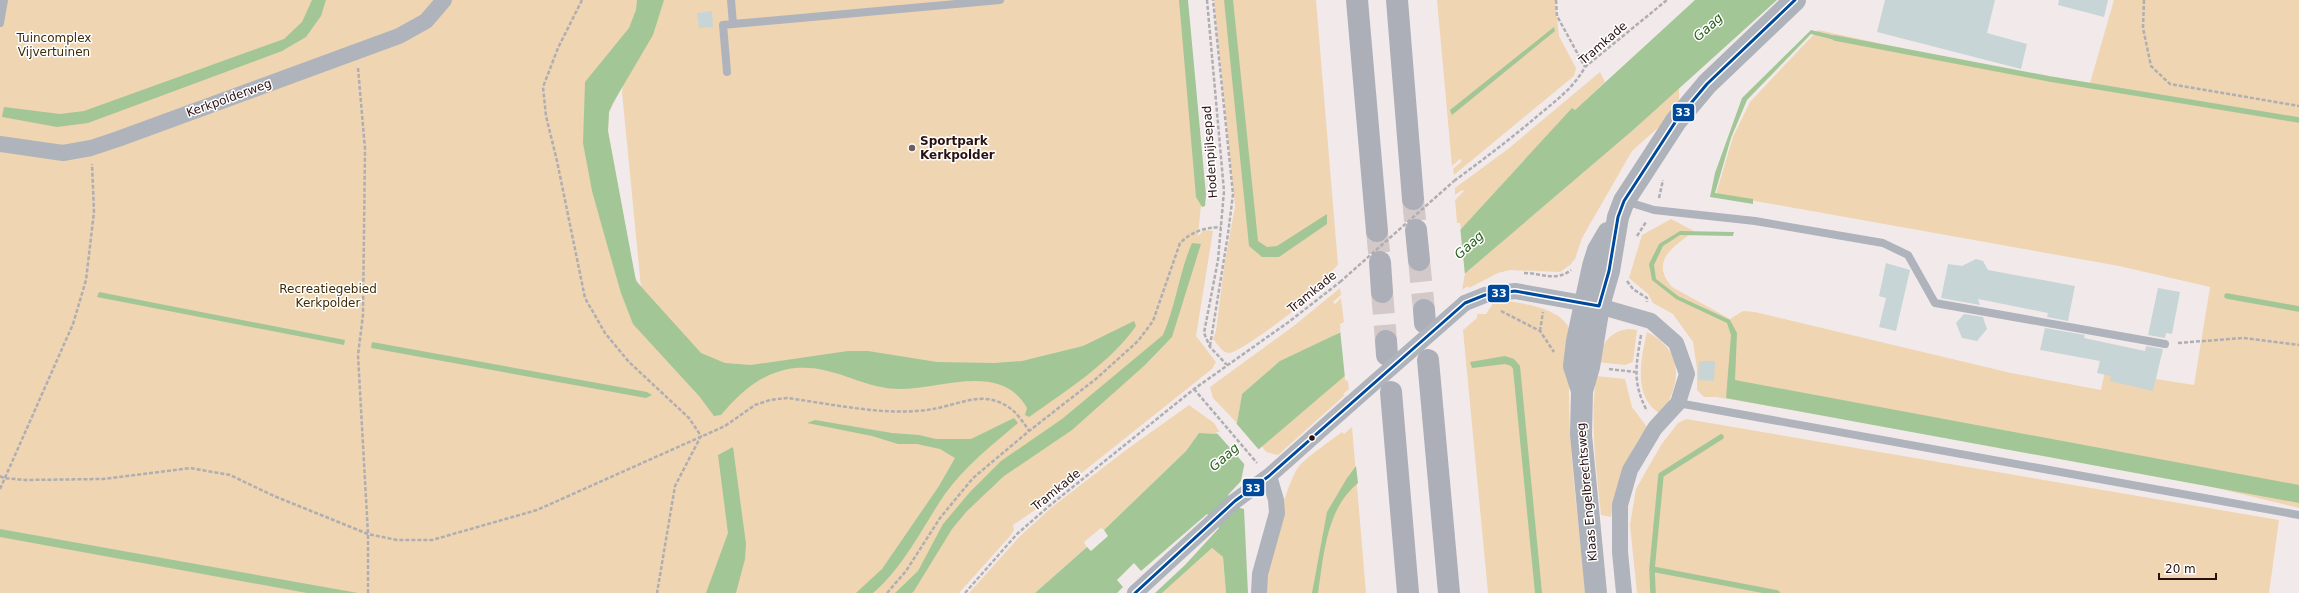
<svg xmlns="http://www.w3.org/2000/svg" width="2299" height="593" font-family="'DejaVu Sans',sans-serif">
<rect width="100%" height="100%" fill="#f2eaea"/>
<path fill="#efd5b2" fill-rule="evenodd" d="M 0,0 L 1182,0 L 1201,204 L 1198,236 L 1204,230 L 1213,231 L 1196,336 L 1216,362 L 1212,369 L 1035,510 L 1013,525 L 1014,530 L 1011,535 L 959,593 L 0,593 ZM 623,85 L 622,92 L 641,287 L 634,275 L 608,131 L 609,112 Z
M 1214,0 L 1316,0 L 1338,265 L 1330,273 L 1335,279 C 1319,291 1242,353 1229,353 C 1222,353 1217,343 1213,339 L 1216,331 L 1224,267 L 1235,206 Z
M 1437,0 L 1555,0 L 1559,36 L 1576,68 L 1574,76 L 1454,175 L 1453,169 L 1462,161 L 1460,159 L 1452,166 Z
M 2114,0 L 2299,0 L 2299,508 L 2125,466 L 1716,397 L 1704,397 L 1697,390 L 1697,369 L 1693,342 L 1673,314 L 1653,303 L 1648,294 L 1629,278 L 1642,235 L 1671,219 L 1694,231 C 1674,247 1649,260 1672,287 L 1730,319 L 1743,311 L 1755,312 L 2011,373 L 2101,390 L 2105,371 L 2194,385 L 2210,287 L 2119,266 L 1716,194 L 1733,137 L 1750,102 L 1818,30 L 1994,68 L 2090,83 Z
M 1600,72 L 1605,82 L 1575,110 L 1572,109 L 1461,229 L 1460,223 L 1457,223 L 1455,200 L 1464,191 L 1462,190 L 1455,195 L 1455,188 L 1508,149 Z
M 1679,87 L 1679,101 L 1660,126 L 1632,151 L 1582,238 L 1575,259 L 1570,265 L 1560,272 L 1510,270 L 1498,273 L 1469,288 L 1468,286 L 1462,290 L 1465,273 L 1632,131 Z
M 1340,288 L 1341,295 L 1333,302 L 1335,304 L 1341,298 L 1344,322 L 1340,324 L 1341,331 L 1242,394 L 1237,423 L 1213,398 L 1210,387 L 1295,325 Z
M 1505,301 C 1524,303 1557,308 1568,326 C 1573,334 1569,382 1569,395 C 1569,461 1580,527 1585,593 L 1488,593 L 1463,330 L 1477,318 L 1477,314 L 1486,314 L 1494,302 Z
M 1628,329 L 1637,330 L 1633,362 L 1625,365 L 1597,362 C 1602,345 1608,332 1628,329 Z
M 1647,332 C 1684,351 1682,383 1661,414 C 1632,398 1641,359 1647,332 Z
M 1345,375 L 1345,380 L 1348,381 L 1349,389 L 1343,394 L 1345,395 L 1278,455 L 1266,452 L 1262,446 Z
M 1596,376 L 1625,379 L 1632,407 L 1647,427 C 1626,457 1618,482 1611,517 L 1601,515 C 1596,468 1590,422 1596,376 Z
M 1189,405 L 1214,423 L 1221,434 L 1199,433 L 1186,451 L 1104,530 L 1101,528 L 1084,542 L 1087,547 L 1035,593 L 969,593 L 1020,536 L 1052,507 L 1126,450 Z
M 1686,419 L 2279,520 L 2269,593 L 1637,593 L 1630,525 L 1636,489 L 1661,445 L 1678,423 Z
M 1352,427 L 1366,593 L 1263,593 C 1266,562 1282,496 1297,469 C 1303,459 1332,440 1342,432 L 1344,434 Z
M 1212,548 L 1223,557 L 1226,593 L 1162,593 Z"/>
<path fill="#a3c696" d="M 312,0 L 326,0 L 321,16 L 306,37 L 282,51 L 88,123 L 57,127 L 2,117 L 4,107 L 60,114 L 84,111 L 284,39 L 302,22 Z
M 637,0 L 664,0 L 653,35 L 613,103 L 609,112 L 608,131 L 636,281 L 701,353 L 725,363 L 751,365 L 848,351 L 868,351 L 937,362 L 994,363 L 1022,361 L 1083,346 L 1134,321 L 1136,326 C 1109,364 1067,390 1029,417 L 1025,415 L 1027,408 C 997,355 927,398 881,387 C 852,381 827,365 796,368 C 763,371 741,392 721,415 L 714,416 L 699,396 L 633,324 L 621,293 L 608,248 L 592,191 L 583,143 L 585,82 L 629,28 L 636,10 Z
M 1179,0 L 1188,0 L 1206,195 L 1205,206 L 1202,207 L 1196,197 Z
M 1224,0 L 1233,0 L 1258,241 L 1267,247 L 1277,246 L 1327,214 L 1327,224 L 1279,257 L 1262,257 L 1249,246 Z
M 1695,0 L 1777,0 L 1632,131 L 1245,461 L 1241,481 L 1228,495 L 1240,508 L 1244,509 L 1248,593 L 1226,593 L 1223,557 L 1212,548 L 1162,593 L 1155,593 L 1185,565 L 1219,528 L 1207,514 L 1141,571 L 1134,563 L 1117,580 L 1123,587 L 1117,593 L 1035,593 L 1087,547 L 1091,551 L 1108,536 L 1104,530 L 1186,451 L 1199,433 L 1221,434 L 1237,423 L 1242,394 L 1280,361 L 1339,333 L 1461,229 L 1572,108 L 1575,110 Z
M 1554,27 L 1555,31 L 1452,115 L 1450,110 Z
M 1811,30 L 1836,36 L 1835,40 L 1811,34 L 1747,100 L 1731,138 L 1715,193 L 1753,199 L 1753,204 L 1710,197 L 1715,173 L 1742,98 Z
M 1680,231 L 1734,232 L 1733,236 L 1680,235 L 1663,246 L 1654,265 L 1656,279 L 1678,296 L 1730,320 L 1737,333 L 1735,380 L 2299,485 L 2299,503 L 1726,398 L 1731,335 L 1727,323 L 1676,299 L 1652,280 L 1649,264 L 1659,244 Z
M 1192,243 L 1201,244 L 1172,337 L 1145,365 L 1072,430 L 1004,476 L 967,511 L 952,529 L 914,591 L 912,593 L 895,593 L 918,571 L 943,524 L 970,492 L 1001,461 L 1062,419 L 1163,335 C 1176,305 1179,273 1192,243 Z
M 99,292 L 345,340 L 344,345 L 97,297 Z
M 372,342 L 647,392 L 652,395 L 646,398 L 371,348 Z
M 1505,356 L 1514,359 L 1520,366 L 1542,593 L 1535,593 L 1513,369 L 1511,366 L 1505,364 L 1472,368 L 1470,362 Z
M 1014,418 L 1018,423 C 992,445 965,466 945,494 C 923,526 904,567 873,593 L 856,593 L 882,569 L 939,486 L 955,458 L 940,449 L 917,444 L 898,444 L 872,436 L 807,423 L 815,420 L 892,433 L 919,435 L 936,439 L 971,439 Z
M 733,447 L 746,544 L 745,559 L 736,593 L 706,593 L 728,533 L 718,455 Z
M 1356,466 L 1358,483 C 1326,509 1324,555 1318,593 L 1312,593 L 1327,512 L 1347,478 Z
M 0,529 L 358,593 L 307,593 L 0,537 Z"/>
<path fill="#f2eaea" d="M 1460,226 L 1465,275 L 1345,378 L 1340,329 Z
M 1235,422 L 1260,451 L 1247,462 L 1246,466 L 1216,432 L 1220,432 Z"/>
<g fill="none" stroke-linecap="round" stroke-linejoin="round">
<path stroke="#a3c696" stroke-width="5.5" d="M 1835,38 L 2050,79 L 2299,120
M 2227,296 L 2299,309
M 1652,569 L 1777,593
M 1653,593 L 1652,569 L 1661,475 L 1721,437"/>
</g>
<path fill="#c8d5d6" d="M 1885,0 L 1995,0 L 1987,33 L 2027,44 L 2021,69 L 1877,32 Z
M 2059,0 L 2108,0 L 2104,17 L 2058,5 Z
M 712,11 L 713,27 L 699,28 L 697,13 Z
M 1976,259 L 1983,261 L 1988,270 L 2075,286 L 2068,321 L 2047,317 L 2048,313 L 1978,299 L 1980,305 L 1941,298 L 1948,264 L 1962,266 Z
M 1886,263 L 1910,270 L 1896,331 L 1879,327 L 1886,298 L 1879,296 Z
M 2158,288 L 2180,292 L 2172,334 L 2166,333 L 2165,338 L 2148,335 Z
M 1964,314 L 1983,317 L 1987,329 L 1977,341 L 1962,338 L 1956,323 Z
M 2045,328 L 2085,335 L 2084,338 L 2145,351 L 2146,346 L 2163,349 L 2153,391 L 2110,381 L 2111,376 L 2097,373 L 2100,361 L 2040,350 Z
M 1699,361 L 1715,361 L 1714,381 L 1698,380 Z"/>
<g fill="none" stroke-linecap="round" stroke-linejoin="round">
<path stroke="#d4c9c9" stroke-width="22" stroke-dasharray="22 11" stroke-linecap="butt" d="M 1413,199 L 1416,230
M 1377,231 L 1380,262
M 1419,260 L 1424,310
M 1382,292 L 1386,341"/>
<path stroke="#afaeb3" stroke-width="2.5" stroke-dasharray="4 2" stroke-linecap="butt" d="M 582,0 L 558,48 L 543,87 L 546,116 L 557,161 L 585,298 L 605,333 L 629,362 L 689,418 L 701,436 L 675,486 L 657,593
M 1207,0 L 1224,191 L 1218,260 L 1204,333 L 1210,347 L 1227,365
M 1556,0 L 1557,16 L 1585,67
M 2144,0 L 2143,28 L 2151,66 L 2170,84 L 2299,106
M 358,68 L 365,149 L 363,315 L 358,355 L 368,534 L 368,593
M 1454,181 C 1484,159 1513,137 1541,113 C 1558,99 1574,87 1585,67 L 1667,0
M 1659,198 L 1663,180
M 1637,236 L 1646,222
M 1524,273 C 1541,273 1556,282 1571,270
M 1627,281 L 1633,289 L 1647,298 L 1647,302
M 1501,311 L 1540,331 L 1554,352
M 1540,331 L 1543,312
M 1641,335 C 1636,366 1632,382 1647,411
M 2178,343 L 2243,338 L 2299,345
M 1210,346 L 1228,234 L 1233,194 L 1213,0
M 1609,369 L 1635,372
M 1194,389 L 1257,463
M 0,476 L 4,478 L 25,480 L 103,479 L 190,468 L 230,475 L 274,496 L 368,534 L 397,540 L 432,540 L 537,510 L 725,426 L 755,405 L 770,400 L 787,398 C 833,404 887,417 933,409 C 952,406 977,394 996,401 C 1012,406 1020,417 1029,431
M 0,489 L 73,324 L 86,280 L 94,212 L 92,164
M 887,593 L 906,571 L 940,518 L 973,478 L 1029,431 L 1097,378 L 1138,341 L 1153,321 L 1180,243 C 1193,231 1203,228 1221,227
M 965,593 L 1017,534 L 1048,507 L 1194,389 L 1290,321 L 1340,282"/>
<path stroke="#aeb3bc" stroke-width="8" d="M 0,23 L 4,0
M 733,24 L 1000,0
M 727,72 L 723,25 L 733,24 L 731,0
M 1625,201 L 1654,210 L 1755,221 L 1883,243 L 1908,255 L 1935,303 L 2165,344
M 1678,403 L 2299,515"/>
<path stroke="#aeb3bc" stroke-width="16" d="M 0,144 L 63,153 L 91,148 L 118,139 L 399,36 L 426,21 L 444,0
M 1465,303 L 1485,295 L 1515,291 L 1599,306 L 1651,321 L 1676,343 L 1687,374 L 1678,403 L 1655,428 L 1630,470 L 1620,505 L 1620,552 L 1624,593
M 1135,593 L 1235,501 L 1269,476 L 1350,404
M 1259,593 L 1260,574 L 1277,513 L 1276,500 L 1269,476"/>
<path stroke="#aeb2bb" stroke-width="22" d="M 1582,391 L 1574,366 L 1577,341 L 1593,266 L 1598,250 L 1608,233
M 1596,593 L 1581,435 L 1582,391 L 1589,367 L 1599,306 L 1609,271 L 1618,217 L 1624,201 L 1676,121 L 1707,84 L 1795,0"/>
<path stroke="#acafb8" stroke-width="22" d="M 1357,0 L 1377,231
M 1397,0 L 1413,199
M 1416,230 L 1419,260
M 1380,262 L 1382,292
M 1424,310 L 1425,323
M 1386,341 L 1387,355
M 1428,360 L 1449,593
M 1391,392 L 1408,593"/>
<path stroke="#afaeb3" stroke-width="2.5" stroke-dasharray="4 2" stroke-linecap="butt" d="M 1340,282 L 1454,181"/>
<path stroke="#aeb3bc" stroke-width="16" d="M 1350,404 L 1465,303"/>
<defs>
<path id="bus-1" d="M 1135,593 L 1235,501 L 1269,476 L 1465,303 L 1485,295 L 1515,291 L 1599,306 L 1609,271 L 1618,217 L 1624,201 L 1676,121 L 1707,84 L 1795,0"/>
</defs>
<use href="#bus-1" stroke="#fff" stroke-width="6"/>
<use href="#bus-1" stroke="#004899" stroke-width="3"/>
</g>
<circle fill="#6f5c5d" stroke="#fff" stroke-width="1.5" cx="912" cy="148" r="4"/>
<circle fill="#291011" stroke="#fff" stroke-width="1.5" cx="1312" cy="438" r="3.5"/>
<g text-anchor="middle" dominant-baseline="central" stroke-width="3" stroke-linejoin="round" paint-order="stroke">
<g font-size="12" fill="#3e2b06" stroke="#fff">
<text x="54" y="38">Tuincomplex<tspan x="54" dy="14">Vijvertuinen</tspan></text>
<text x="328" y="289">Recreatiegebied<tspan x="328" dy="14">Kerkpolder</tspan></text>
</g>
<g font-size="12" fill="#291011" stroke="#fff">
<text transform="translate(1603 43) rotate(-41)">Tramkade</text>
<text transform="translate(229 98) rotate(-20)">Kerkpolderweg</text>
<text transform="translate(1210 152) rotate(-94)">Hodenpijlsepad</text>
<text transform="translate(1312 292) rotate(-39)">Tramkade</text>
<text transform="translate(1056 490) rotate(-39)">Tramkade</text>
<text transform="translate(1587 492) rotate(-95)">Klaas Engelbrechtsweg</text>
</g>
<g font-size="12" font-weight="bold" fill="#291011" stroke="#fff" text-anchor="start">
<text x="920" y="141">Sportpark<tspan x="920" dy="14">Kerkpolder</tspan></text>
</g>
<g font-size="13" font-style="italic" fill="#2c5f1c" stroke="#fff">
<text transform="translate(1708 27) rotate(-42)">Gaag</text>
<text transform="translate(1469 245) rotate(-42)">Gaag</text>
<text transform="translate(1224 457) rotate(-41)">Gaag</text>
</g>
</g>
<g stroke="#fff" stroke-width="1.5">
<rect x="1672" y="103" width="23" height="19" rx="4" fill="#004899"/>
<rect x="1487" y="284" width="23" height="19" rx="4" fill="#004899"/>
<rect x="1242" y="478" width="23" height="19" rx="4" fill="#004899"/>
</g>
<g font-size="11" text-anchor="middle" font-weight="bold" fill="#fff">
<text x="1683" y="116">33</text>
<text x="1499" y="297">33</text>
<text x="1253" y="492">33</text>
</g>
<path d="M2159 573v6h57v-6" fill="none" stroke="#291011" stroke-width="2"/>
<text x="2165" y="573" font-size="12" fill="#291011" stroke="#ffffff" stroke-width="3" paint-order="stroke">20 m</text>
</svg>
